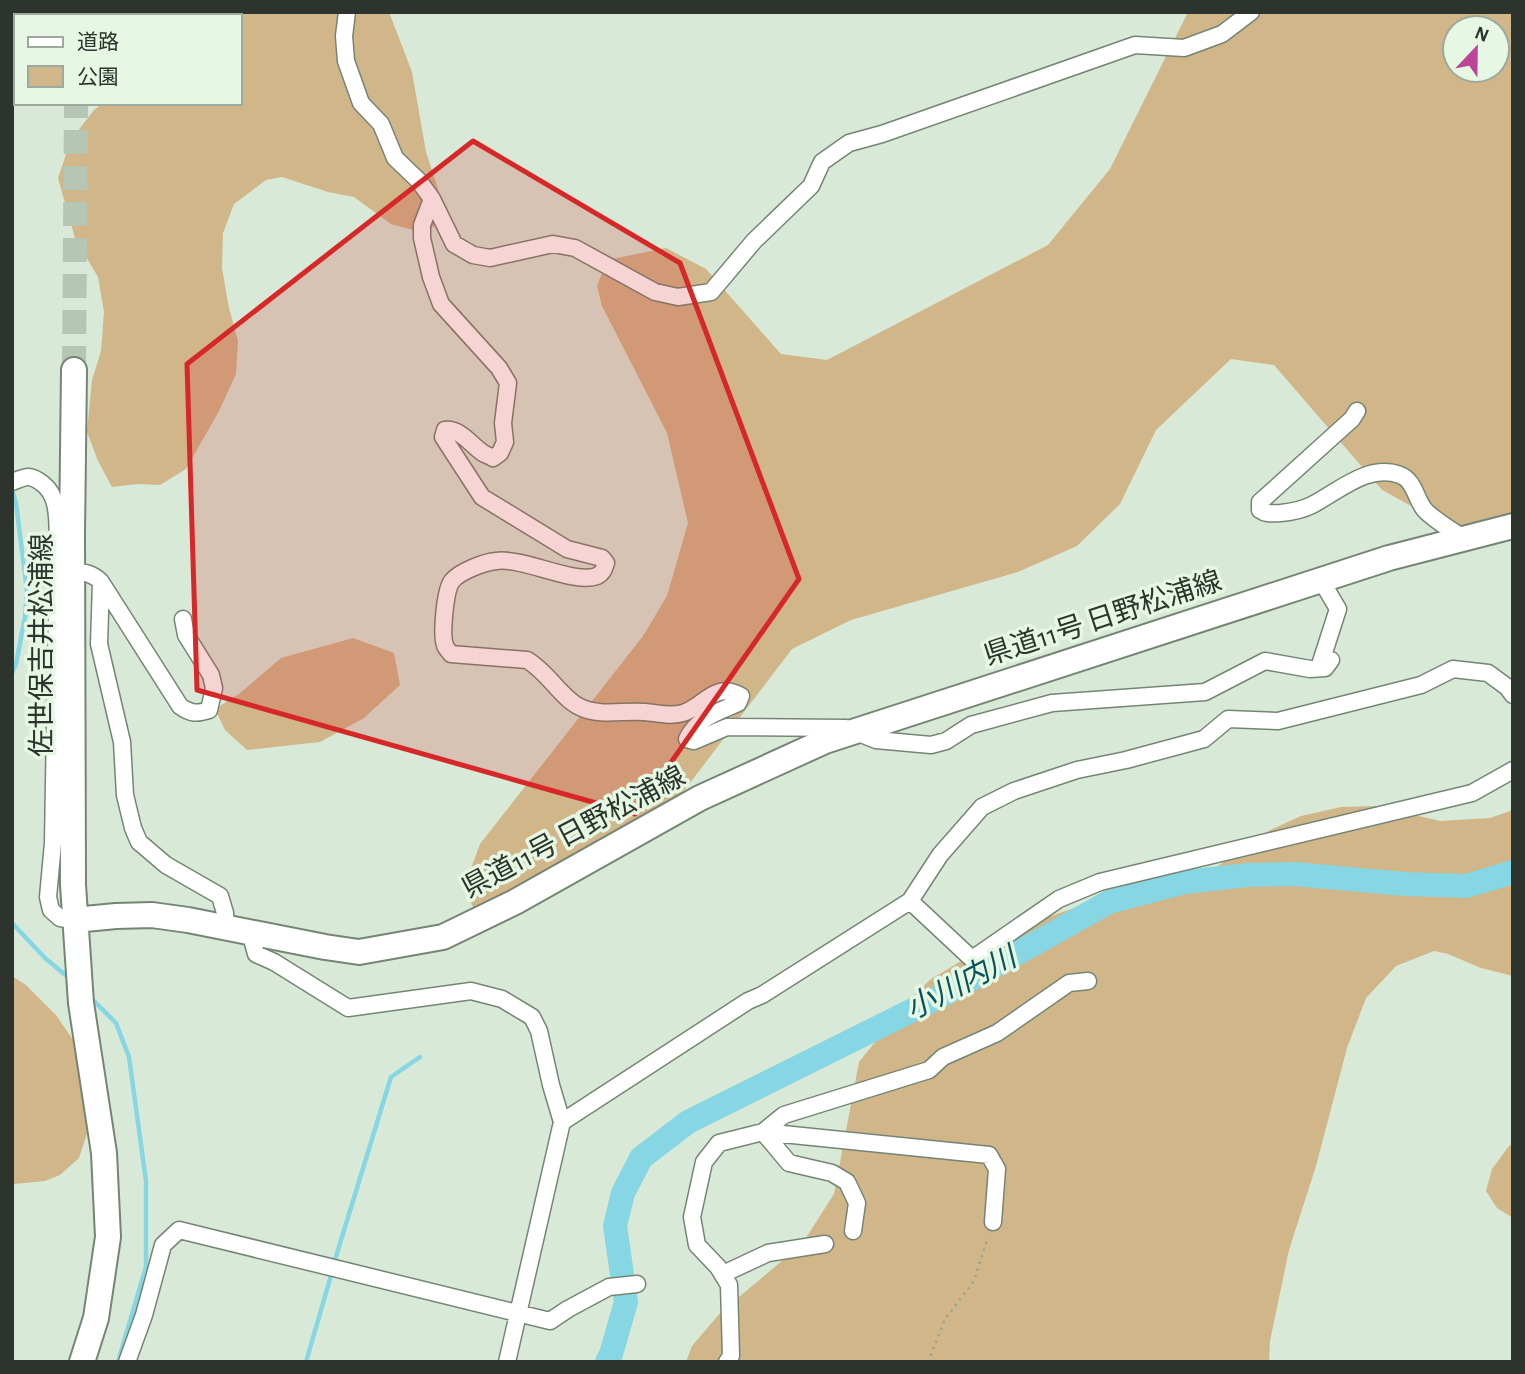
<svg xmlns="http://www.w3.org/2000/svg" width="1525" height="1374" font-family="'Alegreya Sans','Noto Sans JP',sans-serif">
<rect width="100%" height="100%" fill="#d8ead7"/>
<path fill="#d1b68a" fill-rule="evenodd" d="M 244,12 L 389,12 L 412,72 L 426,152 L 442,201 L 440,224 L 420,232 L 391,224 L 354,197 L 328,192 L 282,177 L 266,180 L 234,204 L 223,233 L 222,268 L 229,308 L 238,341 L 236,374 L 219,411 L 186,469 L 160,485 L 138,484 L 112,487 L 98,461 L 87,432 L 92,380 L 101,351 L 104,312 L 98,277 L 75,238 L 58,178 L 71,140 L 94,110 L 103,103 L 240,103 L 240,16 L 238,16 Z
M 1188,12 L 1513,12 L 1513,515 L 1455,530 L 1382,490 L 1274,365 L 1231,359 L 1156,430 L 1120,504 L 1077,546 L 1018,572 L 851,620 L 792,649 L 661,821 L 474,909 L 464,887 L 480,844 L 643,636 L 667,596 L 688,523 L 667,433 L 602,306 L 597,286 L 607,260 L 666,248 L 706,269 L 781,354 L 827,360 L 1048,245 L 1110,169 ZM 1455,28 L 1497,28 L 1497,70 L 1455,70 Z
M 353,638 L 394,653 L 400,685 L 364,718 L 320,742 L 247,750 L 225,730 L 215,709 L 239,694 L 281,658 Z
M 1377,806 L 1440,821 L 1490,818 L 1513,810 L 1513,976 L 1481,968 L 1448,954 L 1434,951 L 1396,966 L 1366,998 L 1347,1048 L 1316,1166 L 1289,1250 L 1270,1341 L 1269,1362 L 686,1362 L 692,1346 L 721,1312 L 802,1244 L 834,1194 L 859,1062 L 908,1001 L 931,979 L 1005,935 L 1040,920 L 1074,908 L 1138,904 L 1186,888 L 1270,830 L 1301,816 L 1341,807 Z
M 12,976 L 26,985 L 56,1015 L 80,1050 L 91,1121 L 79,1158 L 60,1175 L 45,1181 L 14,1184 L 12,1183 Z
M 1513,1143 L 1513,1218 L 1497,1208 L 1486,1191 L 1492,1169 L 1509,1146 Z"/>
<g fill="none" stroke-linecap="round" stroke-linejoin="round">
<path stroke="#86d6e3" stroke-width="4.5" d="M 12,489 L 16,503 L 27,591 L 25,617 L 16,664 L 12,673
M 12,923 L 45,958 L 69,978
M 89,996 L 116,1023 L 129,1057 L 146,1181 L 146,1267 L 118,1362
M 334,1263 L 391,1077 L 420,1057
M 306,1362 L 332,1272"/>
<path stroke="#86d6e3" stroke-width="24" d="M 607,1362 L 611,1354 L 626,1302 L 615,1226 L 623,1193 L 641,1158 L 688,1122 L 943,995 L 1109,902 L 1185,882 L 1248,875 L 1294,874 L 1404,884 L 1466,886 L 1513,872"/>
<path stroke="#b6c6b5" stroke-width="24" stroke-dasharray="24 12" stroke-linecap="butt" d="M 77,16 L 77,12
M 74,370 L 76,103"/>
<defs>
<path id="minor" d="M 347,12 L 344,36 L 346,61 L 361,103 L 381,124 L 395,158 L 419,181 L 432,199 L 454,244 L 473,255 L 490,258 L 553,244 L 575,248 L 655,292 L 678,297 L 711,292 L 754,241 L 811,186 L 822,162 L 849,143 L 882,134 L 1135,45 L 1184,48 L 1222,34 L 1251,12
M 432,199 L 422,225 L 422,238 L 431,277 L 441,304 L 499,368 L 508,383 L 503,423 L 505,442 L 500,453 L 493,458 C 490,456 486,455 483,453 C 471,445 460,428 445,430 L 443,437 L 482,497 L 567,549 L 602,558 L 606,563 C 604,569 603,573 597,576 C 575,585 523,557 496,561 C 484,562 459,572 452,581 C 445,590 441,635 445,645 C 445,648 450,652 451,654 L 527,660 C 548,672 562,699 580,707 C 600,717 624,710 645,712 C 657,713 671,717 683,713 C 705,706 714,681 741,696 L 738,703 C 718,712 697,718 687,739 L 694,741 L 727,727 L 846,728 L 876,740 L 931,745 L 946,741 L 971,725 L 1052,703 L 1205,692 L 1265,661 L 1310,669 L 1325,668 L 1331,660
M 1357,411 L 1352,419 L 1260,502 L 1260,510 C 1267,515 1273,513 1281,513 C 1291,512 1302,510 1312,505 C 1339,491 1369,463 1400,475 C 1414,480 1416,499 1424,509 C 1431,518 1453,531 1463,538
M 12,482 C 27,476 30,474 43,484 C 60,497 57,524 58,543 L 53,843 L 48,897 L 51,910 L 60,918 L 74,920
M 72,572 C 85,572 92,573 101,582 L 99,644 L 122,742 L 125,795 L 133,828 L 139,842 L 166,865 L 220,896 L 225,913 L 226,928
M 101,582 L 180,706 C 191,714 197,714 209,710 L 214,688 L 211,675 L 186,635 L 183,619
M 1319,668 L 1338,609 L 1321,580
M 910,901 L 972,959 L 1059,899 L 1100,882 L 1472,793 L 1513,770
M 250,932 L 256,954 L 274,962 L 348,1008 L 471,991 L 502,999 L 532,1017 L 539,1031 L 551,1085 L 562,1122 L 507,1362
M 562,1122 L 748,1001 L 762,995 L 910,901 L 940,855 L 982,807 L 1014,791 L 1077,770 L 1126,760 L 1204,739 L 1228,719 L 1278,721 L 1421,685 L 1453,669 L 1488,673 L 1507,687 L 1513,695
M 853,1231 L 857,1203 L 847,1182 L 832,1173 L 789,1163 L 763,1132 L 784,1115 L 929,1070 L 943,1057 L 997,1033 L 1069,983 L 1088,981
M 723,1274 L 768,1253 L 825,1244
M 127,1362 L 144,1315 L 163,1245 L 179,1230 L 550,1321 L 568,1309 L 609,1287 L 637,1284
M 727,1362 L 731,1356 L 729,1285 L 718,1267 L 697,1245 L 692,1217 L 704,1162 L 719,1143 L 763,1132 L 989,1155 L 997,1169 L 993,1222"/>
<path id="primary" d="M 74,370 L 72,534 L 73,885 L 81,1003 L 104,1153 L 108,1237 L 96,1318 L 82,1362
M 74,920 L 116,916 L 152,915 L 188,920 L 325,947 L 359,952 L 443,937 L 515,902 L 700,798 L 825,741 L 1389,558 L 1513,526"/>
</defs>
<use href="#minor" stroke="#758574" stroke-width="19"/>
<use href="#primary" stroke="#758574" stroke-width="28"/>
<path stroke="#94a294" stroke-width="2.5" stroke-dasharray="2 5" stroke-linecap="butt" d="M 928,1362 L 945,1319 L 974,1281 L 988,1237"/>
<use href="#minor" stroke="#fff" stroke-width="16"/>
<use href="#primary" stroke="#fff" stroke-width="24"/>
</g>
<path fill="#d62828" fill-opacity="0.2" stroke="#d62828" stroke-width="5" stroke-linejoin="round" d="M 473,141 L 680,263 L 799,579 L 635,814 L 197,690 L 187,364 Z"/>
<g text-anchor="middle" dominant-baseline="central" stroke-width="7" stroke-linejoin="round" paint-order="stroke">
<g font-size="28" fill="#2d342d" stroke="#e6f7e4">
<text transform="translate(1103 619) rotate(-18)">県道11号 日野松浦線</text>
<text transform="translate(43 645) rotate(-90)">佐世保吉井松浦線</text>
<text transform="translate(574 833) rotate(-28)">県道11号 日野松浦線</text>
</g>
<g font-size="30" font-style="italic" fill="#09535c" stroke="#e6f7e4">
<text transform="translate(961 984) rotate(-28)">小川内川</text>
</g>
</g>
<rect width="1525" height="1374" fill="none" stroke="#2d342d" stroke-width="28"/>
<rect x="14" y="14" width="228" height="91" fill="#e6f7e4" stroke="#9ca99b" stroke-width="2"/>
<rect x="28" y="37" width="35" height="10" fill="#ffffff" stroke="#9ca99b" stroke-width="2"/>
<text x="77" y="49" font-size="21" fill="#2d342d">道路</text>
<rect x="28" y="66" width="35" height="21" fill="#d1b68a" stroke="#9ca99b" stroke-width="2"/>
<text x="77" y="84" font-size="21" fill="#2d342d">公園</text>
<g transform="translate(1476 49) rotate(22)"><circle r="33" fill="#e6f7e4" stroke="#9ca99b" stroke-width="2"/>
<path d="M0-5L12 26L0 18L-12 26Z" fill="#bd4599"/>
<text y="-10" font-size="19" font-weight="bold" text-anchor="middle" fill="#2d342d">N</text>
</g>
</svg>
